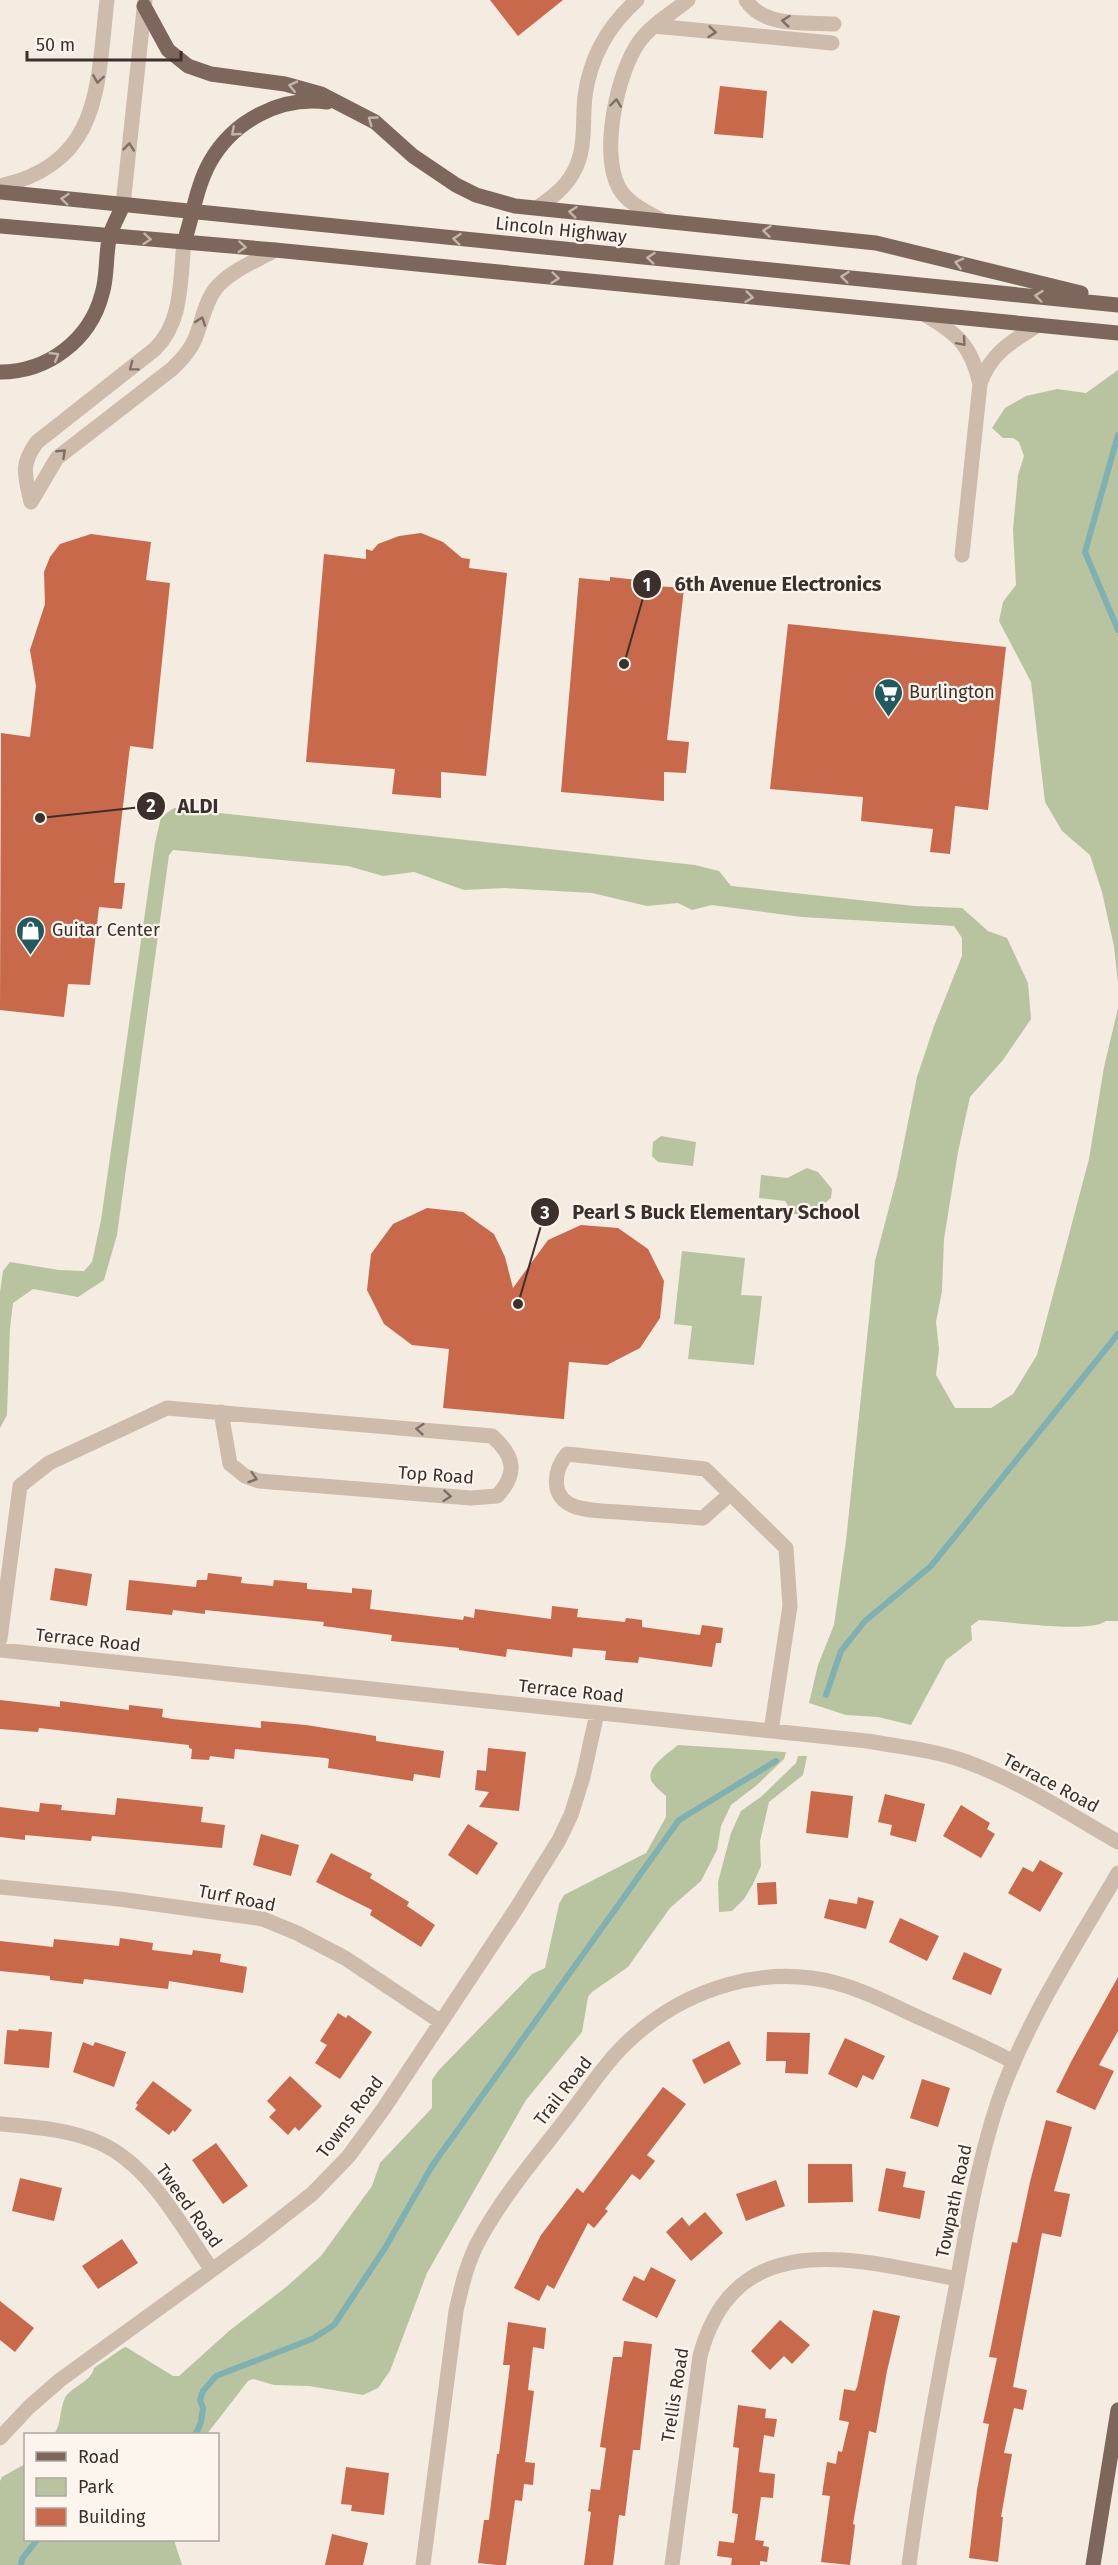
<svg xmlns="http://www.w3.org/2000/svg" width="1118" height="2565" font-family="'Fira Sans',sans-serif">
<rect width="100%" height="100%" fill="#f4ebe1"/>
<path fill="#b8c4a0" d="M 1118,370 L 1118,984 L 1114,946 L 1102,892 L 1090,855 L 1062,831 L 1045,802 L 1031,682 L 999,621 L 1003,602 L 1016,585 L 1013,530 L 1018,475 L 1024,456 L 1019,442 L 1013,438 L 1003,438 L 992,428 L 1005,408 L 1026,396 L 1057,389 L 1086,393 Z
M 174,808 L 695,865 L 719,871 L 731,886 L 914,906 L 962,908 L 988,931 L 1007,938 L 1028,983 L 1031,1019 L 1003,1060 L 970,1097 L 958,1152 L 944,1239 L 942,1291 L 936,1322 L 939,1349 L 936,1375 L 955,1408 L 991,1408 L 1013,1394 L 1037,1355 L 1089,1159 L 1104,1067 L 1118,1008 L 1118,1621 L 1106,1621 C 1088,1634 1005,1621 979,1620 L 971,1626 L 972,1640 L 946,1660 L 911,1725 L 878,1717 L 846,1715 L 809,1703 L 818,1665 L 834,1625 L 846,1541 L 875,1261 L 897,1177 L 917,1077 L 934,1026 L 962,956 L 962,938 L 954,926 L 802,917 L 712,905 L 692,910 L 678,903 L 647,906 L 592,893 L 504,888 L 464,890 L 414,872 L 383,876 L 348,866 L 173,850 L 169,855 L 117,1235 L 104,1280 L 78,1297 L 33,1289 L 13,1303 L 10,1328 L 7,1415 L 0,1428 L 0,1292 L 3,1271 L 10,1262 L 59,1270 L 84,1271 L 92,1262 L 101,1220 L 155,843 L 161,817 Z
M 661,1136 L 696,1142 L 693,1166 L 658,1162 L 652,1156 L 653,1142 Z
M 807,1168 L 818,1172 L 832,1189 L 831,1198 L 811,1215 L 793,1214 L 785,1201 L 759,1198 L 761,1175 L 787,1178 Z
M 682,1251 L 745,1258 L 741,1295 L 762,1296 L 754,1365 L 688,1359 L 692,1326 L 674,1324 Z
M 678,1745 L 786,1752 L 784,1759 L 757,1785 L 731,1805 L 721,1826 L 717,1850 L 701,1881 L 670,1908 L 628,1967 L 592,1992 L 588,1997 L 582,2032 L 526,2100 L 427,2273 L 390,2371 L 378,2388 L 363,2395 L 309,2386 L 274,2385 L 253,2379 L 248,2381 L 207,2434 L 54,2434 C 62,2424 59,2410 65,2398 C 72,2386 91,2382 94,2368 L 123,2348 L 126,2347 L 173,2376 L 179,2376 L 229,2331 L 285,2288 L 321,2256 L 372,2186 L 380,2163 L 432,2108 L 432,2080 L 438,2071 L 532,1974 L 545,1968 L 559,1904 L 564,1895 L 646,1853 L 666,1817 L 666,1796 C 662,1792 655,1787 652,1782 C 644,1768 669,1753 678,1745 Z
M 798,1756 L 807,1756 L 803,1775 L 769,1802 L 760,1841 L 761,1866 L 753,1884 L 744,1899 L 732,1911 L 719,1912 L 718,1882 L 731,1833 L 741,1811 L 762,1796 L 796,1763 Z
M 25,2464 L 26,2540 L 174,2540 L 182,2565 L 0,2565 L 0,2481 L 2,2477 Z"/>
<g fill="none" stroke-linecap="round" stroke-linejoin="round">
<path stroke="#7fb0b2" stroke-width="6" d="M 1118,435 L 1085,552 L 1118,630
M 826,1695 L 841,1651 L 865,1621 L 931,1566 L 1118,1334
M 196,2434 L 201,2422 L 203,2408 L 200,2400 L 203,2391 L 216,2376 L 312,2339 L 334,2325 L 385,2248 L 432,2166 L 679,1820 L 776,1761
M 21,2565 L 22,2559 L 37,2540"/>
</g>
<path fill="#c8694b" d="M 490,0 L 563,0 L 518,36 Z
M 720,86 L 767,91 L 763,138 L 714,134 Z
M 421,533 L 443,542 L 462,558 L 470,559 L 469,568 L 507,573 L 486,776 L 441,772 L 441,798 L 392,794 L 395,769 L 306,762 L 324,554 L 366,559 L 366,549 L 372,551 L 378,544 L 399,536 Z
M 91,534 L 151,542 L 146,580 L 170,583 L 153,749 L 130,746 L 114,883 L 125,883 L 122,909 L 99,907 L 90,985 L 68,984 L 64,1017 L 0,1010 L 1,733 L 30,737 L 36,686 L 30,650 L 45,604 L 44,572 L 50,557 L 60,544 Z
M 610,577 L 657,582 L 656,586 L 684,588 L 667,740 L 689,742 L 686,773 L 664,772 L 664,801 L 561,792 L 579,578 L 610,581 Z
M 788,624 L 1006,647 L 988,810 L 955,806 L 950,854 L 930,852 L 933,829 L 861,821 L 863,797 L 770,789 Z
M 427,1208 L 463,1212 L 494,1234 L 505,1257 L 513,1288 L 548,1240 L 581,1225 L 618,1228 L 648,1249 L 664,1281 L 660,1318 L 640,1348 L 607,1365 L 569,1362 L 564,1419 L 443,1408 L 449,1349 L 412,1345 L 384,1324 L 367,1290 L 371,1254 L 393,1224 Z
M 55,1568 L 92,1574 L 87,1606 L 50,1600 Z
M 208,1573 L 242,1577 L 241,1583 L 273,1586 L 274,1580 L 307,1583 L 307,1589 L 352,1593 L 352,1588 L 372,1590 L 370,1609 L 463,1620 L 464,1616 L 474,1618 L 475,1609 L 551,1619 L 552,1606 L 578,1609 L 577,1617 L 625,1622 L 626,1618 L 642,1620 L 642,1627 L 700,1635 L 702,1625 L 723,1628 L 721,1643 L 716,1643 L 712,1667 L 639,1657 L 638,1663 L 605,1660 L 606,1651 L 573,1648 L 572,1657 L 507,1649 L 506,1657 L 459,1650 L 459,1648 L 391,1641 L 392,1635 L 323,1626 L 324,1622 L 205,1610 L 205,1614 L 173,1610 L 172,1615 L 126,1610 L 129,1580 L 196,1587 L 197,1580 L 207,1580 Z
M 0,1700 L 60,1707 L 60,1701 L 129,1710 L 129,1705 L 163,1709 L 162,1717 L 172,1719 L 261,1728 L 261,1721 L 306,1725 L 376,1736 L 376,1741 L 444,1751 L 440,1778 L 414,1774 L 413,1781 L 328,1768 L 329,1759 L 326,1758 L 235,1749 L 234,1759 L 210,1756 L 209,1760 L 191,1759 L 192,1749 L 189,1748 L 189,1745 L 39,1728 L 38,1732 L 0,1729 Z
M 488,1748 L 526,1752 L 519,1811 L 479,1807 L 489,1792 L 475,1790 L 477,1770 L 486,1771 Z
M 811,1791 L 853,1796 L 848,1838 L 806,1833 Z
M 885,1794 L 925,1804 L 916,1842 L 890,1835 L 892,1825 L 878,1822 Z
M 117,1798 L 203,1807 L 201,1822 L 225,1825 L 222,1848 L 92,1836 L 91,1841 L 25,1835 L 25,1840 L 0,1837 L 0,1807 L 39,1812 L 40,1803 L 62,1805 L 61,1810 L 115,1815 Z
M 961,1805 L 990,1823 L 987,1829 L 995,1834 L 981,1858 L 943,1836 Z
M 468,1824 L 498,1843 L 477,1875 L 448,1855 Z
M 261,1834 L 299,1845 L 291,1876 L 253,1865 Z
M 331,1853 L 372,1874 L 370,1878 L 409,1902 L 407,1906 L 435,1925 L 421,1947 L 370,1915 L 372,1910 L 316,1882 Z
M 1040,1860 L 1063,1873 L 1040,1912 L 1008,1893 L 1023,1867 L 1033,1872 Z
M 776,1882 L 777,1904 L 758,1905 L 757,1883 Z
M 858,1897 L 874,1901 L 866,1929 L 824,1918 L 829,1899 L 857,1904 Z
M 900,1918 L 939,1936 L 927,1961 L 889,1942 Z
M 120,1938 L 153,1943 L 152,1950 L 192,1955 L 193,1950 L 221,1954 L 220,1962 L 247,1967 L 243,1993 L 169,1981 L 168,1989 L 84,1979 L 83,1984 L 50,1980 L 50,1976 L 0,1971 L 0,1941 L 53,1947 L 54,1939 L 119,1946 Z
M 964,1952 L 1002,1969 L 991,1995 L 952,1979 Z
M 1118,1977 L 1118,2031 L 1099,2065 L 1114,2071 L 1095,2110 L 1056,2092 L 1072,2060 Z
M 338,2013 L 346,2018 L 348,2015 L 372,2032 L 340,2079 L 315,2063 L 327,2045 L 320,2041 Z
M 19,2029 L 52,2032 L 49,2068 L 4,2064 L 7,2030 L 18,2031 Z
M 767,2032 L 810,2033 L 808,2074 L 785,2073 L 786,2061 L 766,2061 Z
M 845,2038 L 885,2056 L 873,2080 L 863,2075 L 857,2088 L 828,2074 Z
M 729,2041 L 741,2064 L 704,2084 L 692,2060 Z
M 83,2042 L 93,2046 L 95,2042 L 126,2052 L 114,2087 L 73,2072 Z
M 290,2076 L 322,2106 L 299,2131 L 295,2127 L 288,2135 L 269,2117 L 276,2110 L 267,2101 Z
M 922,2079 L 950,2088 L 938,2127 L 910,2118 Z
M 153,2081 L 192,2110 L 175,2132 L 173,2130 L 169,2135 L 135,2109 L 138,2105 L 136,2103 Z
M 663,2087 L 686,2104 L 647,2155 L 655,2161 L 640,2180 L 632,2174 L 605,2209 L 608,2211 L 594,2228 L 588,2223 L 554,2289 L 547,2285 L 539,2301 L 514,2288 L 541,2235 L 577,2188 L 583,2193 Z
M 1046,2120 L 1072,2127 L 1054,2191 L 1070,2194 L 1061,2237 L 1042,2233 L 1013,2387 L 1027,2390 L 1023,2410 L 1014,2408 L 1004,2453 L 1012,2454 L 1001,2517 L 1003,2517 L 998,2562 L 969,2558 L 977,2490 L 989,2424 L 983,2423 L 997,2358 L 989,2357 L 1012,2242 L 1017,2243 L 1030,2182 Z
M 216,2143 L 248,2186 L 223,2204 L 192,2160 Z
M 808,2164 L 852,2164 L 853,2202 L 808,2203 Z
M 886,2168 L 906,2172 L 903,2187 L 925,2191 L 920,2219 L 878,2211 Z
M 20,2178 L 62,2188 L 54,2221 L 12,2211 Z
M 776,2180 L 785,2206 L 746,2221 L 736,2194 Z
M 705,2212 L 723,2233 L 691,2261 L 666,2232 L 682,2217 L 689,2226 Z
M 122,2239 L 138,2263 L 98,2289 L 82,2266 Z
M 651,2267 L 676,2280 L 657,2318 L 622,2300 L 634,2276 L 644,2281 Z
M 0,2301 L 34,2328 L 15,2352 L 0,2340 Z
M 873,2310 L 900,2316 L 887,2371 L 876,2433 L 869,2431 L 853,2524 L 855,2525 L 850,2565 L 821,2562 L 830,2496 L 822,2495 L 827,2462 L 836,2464 L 838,2451 L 842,2452 L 849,2422 L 839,2420 L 844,2389 L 855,2391 L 857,2387 Z
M 780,2320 L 810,2345 L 792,2364 L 784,2356 L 770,2370 L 751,2351 Z
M 508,2322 L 546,2328 L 544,2349 L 533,2347 L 528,2390 L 534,2391 L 525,2462 L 535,2463 L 533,2485 L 524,2484 L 522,2501 L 515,2500 L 506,2565 L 497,2565 L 478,2563 L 484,2520 L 489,2520 L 497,2454 L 499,2454 L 510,2365 L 503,2365 Z
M 624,2341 L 652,2344 L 640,2450 L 633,2450 L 625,2516 L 619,2515 L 613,2565 L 584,2565 L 591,2512 L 588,2511 L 591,2489 L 600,2490 L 606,2448 L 600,2447 L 613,2357 L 622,2357 Z
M 738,2405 L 766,2409 L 765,2418 L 777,2419 L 774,2437 L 764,2435 L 759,2472 L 775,2474 L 773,2498 L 761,2497 L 755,2540 L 764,2541 L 763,2546 L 769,2547 L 767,2562 L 760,2561 L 760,2565 L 731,2565 L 732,2558 L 717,2556 L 719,2541 L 734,2543 L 738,2514 L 732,2513 L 739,2448 L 733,2447 Z
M 346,2467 L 389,2473 L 384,2515 L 351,2511 L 352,2505 L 341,2504 Z
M 332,2534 L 368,2543 L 363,2565 L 325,2565 Z"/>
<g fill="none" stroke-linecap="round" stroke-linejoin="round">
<path stroke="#cdbbac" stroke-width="15" d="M 746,0 C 764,28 805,22 834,24
M 654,26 L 832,43
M 0,186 C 102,163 97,86 107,0
M 123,205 L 145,0
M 537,208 C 551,198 565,188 573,173 C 587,149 582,121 585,96 C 590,58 609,25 637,0
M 663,221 C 647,212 628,204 619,188 C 600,153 617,73 639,42 C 651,25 672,13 688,0
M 924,314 C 958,334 971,345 980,384
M 31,502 L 57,458 L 172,369 C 181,360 190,351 195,339 C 202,322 205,302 216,288 C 230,271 256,261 275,250
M 31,502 C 25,475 20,465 37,442 L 155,349 C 183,322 180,279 184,242
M 962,555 L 980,384 C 990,354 1012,341 1038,325
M 730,1494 L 703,1518 C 674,1516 646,1514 618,1512 C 605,1511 589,1511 576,1507 C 550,1499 553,1471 567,1454 L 705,1469 L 786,1548 L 790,1606 L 771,1731
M 0,1639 L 20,1486 L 49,1463 L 167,1408 L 492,1436 C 515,1456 518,1474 497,1496 L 471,1498 L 259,1481 L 245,1476 L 230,1464 L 221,1412
M 0,1650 L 867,1741 C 900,1747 935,1750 967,1762 C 1020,1781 1069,1814 1118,1842
M 0,1887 L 119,1899 L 263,1919 L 297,1933 L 345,1958 L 441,2022
M 0,2124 C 33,2127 69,2129 100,2143 C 151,2166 181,2226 212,2270
M 0,2438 L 29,2407 L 60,2380 L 252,2241 L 312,2194 L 348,2157 L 384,2108 L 516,1909 L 559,1840 L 571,1815 L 583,1777 L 597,1713
M 423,2565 L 456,2311 C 461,2289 466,2267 476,2246 C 499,2201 534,2160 565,2120 C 587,2092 607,2059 634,2036 C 688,1988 765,1964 836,1983 C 866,1991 892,2005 920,2018 C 952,2032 983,2046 1014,2062
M 672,2565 L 700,2356 C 735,2223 858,2260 957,2279
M 909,2565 C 921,2472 938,2380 956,2288 C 967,2226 978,2162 998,2102 C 1026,2021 1075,1947 1118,1873"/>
<path stroke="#7d675c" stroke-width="15" d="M 144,6 L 168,50 L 188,66 L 211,74 L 285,84 L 321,94 L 375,122 L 413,156 L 456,185 L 476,195 L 515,206 L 876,243 L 1081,293
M 0,192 L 1118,305
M 0,226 L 275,250 L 1118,333
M 184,242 C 193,216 196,187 210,162 C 233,121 280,96 327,102
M 0,372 C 48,372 90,340 102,294 C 108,275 105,254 110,235 C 113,225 119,215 123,205
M 1093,2565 L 1118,2410"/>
</g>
<defs><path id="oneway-chevron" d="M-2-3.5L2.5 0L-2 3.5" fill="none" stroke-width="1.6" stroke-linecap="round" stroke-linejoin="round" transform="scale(1.5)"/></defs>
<g stroke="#7d6f65">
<use href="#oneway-chevron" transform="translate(786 21) rotate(-174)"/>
<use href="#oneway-chevron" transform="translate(712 32) rotate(6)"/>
<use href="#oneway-chevron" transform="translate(98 79) rotate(99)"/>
<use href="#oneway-chevron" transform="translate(616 103) rotate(-83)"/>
<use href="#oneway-chevron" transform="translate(129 147) rotate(-84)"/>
<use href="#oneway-chevron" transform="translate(201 321) rotate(-71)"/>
<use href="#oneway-chevron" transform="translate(962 342) rotate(49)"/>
<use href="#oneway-chevron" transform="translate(133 367) rotate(143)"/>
<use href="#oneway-chevron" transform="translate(62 453) rotate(-43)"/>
<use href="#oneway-chevron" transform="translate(420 1429) rotate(-175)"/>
<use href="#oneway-chevron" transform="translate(253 1478) rotate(18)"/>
<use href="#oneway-chevron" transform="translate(447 1496) rotate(5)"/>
</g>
<g stroke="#c2b5ac">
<use href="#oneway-chevron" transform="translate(293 86) rotate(-167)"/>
<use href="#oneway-chevron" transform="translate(372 120) rotate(-144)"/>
<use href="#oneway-chevron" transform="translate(235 132) rotate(138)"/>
<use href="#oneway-chevron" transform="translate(65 199) rotate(-174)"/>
<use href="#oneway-chevron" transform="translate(573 212) rotate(-174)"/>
<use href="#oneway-chevron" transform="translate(767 231) rotate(-174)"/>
<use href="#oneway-chevron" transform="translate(147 239) rotate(5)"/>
<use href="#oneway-chevron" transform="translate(457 239) rotate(-174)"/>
<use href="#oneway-chevron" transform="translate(242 247) rotate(5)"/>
<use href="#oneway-chevron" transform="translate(651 258) rotate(-174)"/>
<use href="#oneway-chevron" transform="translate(959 263) rotate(-166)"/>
<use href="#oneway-chevron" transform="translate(845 277) rotate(-174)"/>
<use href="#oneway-chevron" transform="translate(555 278) rotate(6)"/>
<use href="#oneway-chevron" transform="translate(1039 296) rotate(-174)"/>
<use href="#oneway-chevron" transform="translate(749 297) rotate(6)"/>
<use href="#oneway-chevron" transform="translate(55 356) rotate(-31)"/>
</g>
<defs>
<symbol id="supermarket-pin" viewBox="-11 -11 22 30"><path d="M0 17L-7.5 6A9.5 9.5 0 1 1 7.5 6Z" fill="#1f5a5e" stroke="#fbf5ee"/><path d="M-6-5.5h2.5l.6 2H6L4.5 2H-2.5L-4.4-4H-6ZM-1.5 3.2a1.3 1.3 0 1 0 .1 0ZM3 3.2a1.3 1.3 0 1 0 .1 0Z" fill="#fff"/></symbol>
<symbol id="shop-pin" viewBox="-11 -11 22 30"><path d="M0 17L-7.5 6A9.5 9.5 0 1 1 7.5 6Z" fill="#1f5a5e" stroke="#fbf5ee"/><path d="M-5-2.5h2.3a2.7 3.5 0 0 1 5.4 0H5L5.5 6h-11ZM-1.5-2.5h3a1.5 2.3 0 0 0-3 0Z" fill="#fff"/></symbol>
</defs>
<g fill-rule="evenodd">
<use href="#supermarket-pin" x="872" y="676" width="33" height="45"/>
<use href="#shop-pin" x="14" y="914" width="33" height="45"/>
</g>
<g text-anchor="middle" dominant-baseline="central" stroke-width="4.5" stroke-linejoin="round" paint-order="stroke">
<g font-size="18" fill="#3b302b" stroke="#fbf5ee">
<text transform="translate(561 230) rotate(6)">Lincoln Highway</text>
<text transform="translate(436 1475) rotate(4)">Top Road</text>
<text transform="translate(88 1640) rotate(6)">Terrace Road</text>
<text transform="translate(571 1691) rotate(6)">Terrace Road</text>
<text transform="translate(1051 1783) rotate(28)">Terrace Road</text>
<text transform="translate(237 1898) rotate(11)">Turf Road</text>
<text transform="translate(563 2091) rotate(-52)">Trail Road</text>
<text transform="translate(350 2117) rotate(-53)">Towns Road</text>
<text transform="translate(954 2201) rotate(-78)">Towpath Road</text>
<text transform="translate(189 2206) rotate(54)">Tweed Road</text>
<text transform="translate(675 2395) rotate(-81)">Trellis Road</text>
</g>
<g font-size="18" fill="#3b302b" stroke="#fbf5ee" text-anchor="start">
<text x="909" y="692">Burlington</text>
<text x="52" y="930">Guitar Center</text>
</g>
</g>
<path fill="none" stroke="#3b302b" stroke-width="2" d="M624 664L647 584M40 818L151 806M518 1304L545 1212"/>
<g fill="#3b302b" stroke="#fbf5ee" stroke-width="2">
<circle cx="624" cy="664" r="6"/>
<circle cx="40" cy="818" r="6"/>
<circle cx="518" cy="1304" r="6"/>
<circle cx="647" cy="584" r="15"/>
<circle cx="151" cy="806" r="15"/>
<circle cx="545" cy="1212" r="15"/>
</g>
<g font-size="18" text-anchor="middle" font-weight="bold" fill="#fff">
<text x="647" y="591">1</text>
<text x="151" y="812">2</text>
<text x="545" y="1219">3</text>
</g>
<g font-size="20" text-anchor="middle" font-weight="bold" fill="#3b302b" stroke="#fbf5ee" stroke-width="4.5" stroke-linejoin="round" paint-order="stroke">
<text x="778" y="591">6th Avenue Electronics</text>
<text x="198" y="813">ALDI</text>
<text x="716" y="1219">Pearl S Buck Elementary School</text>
</g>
<rect x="24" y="2433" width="195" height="108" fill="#fbf5ee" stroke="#aea6a0" stroke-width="1.5"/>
<rect x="36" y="2452" width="30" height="9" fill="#7d675c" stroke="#aea6a0" stroke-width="1.5"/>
<text x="78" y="2463" font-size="18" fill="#3b302b">Road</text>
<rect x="36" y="2478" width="30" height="18" fill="#b8c4a0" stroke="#aea6a0" stroke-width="1.5"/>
<text x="78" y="2493" font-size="18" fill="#3b302b">Park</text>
<rect x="36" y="2508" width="30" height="18" fill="#c8694b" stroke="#aea6a0" stroke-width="1.5"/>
<text x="78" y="2523" font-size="18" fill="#3b302b">Building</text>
<path d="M27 51v9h154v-9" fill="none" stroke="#3b302b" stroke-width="3"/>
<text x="36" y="51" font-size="18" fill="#3b302b" stroke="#fbf5ee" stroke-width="4.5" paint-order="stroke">50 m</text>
</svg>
